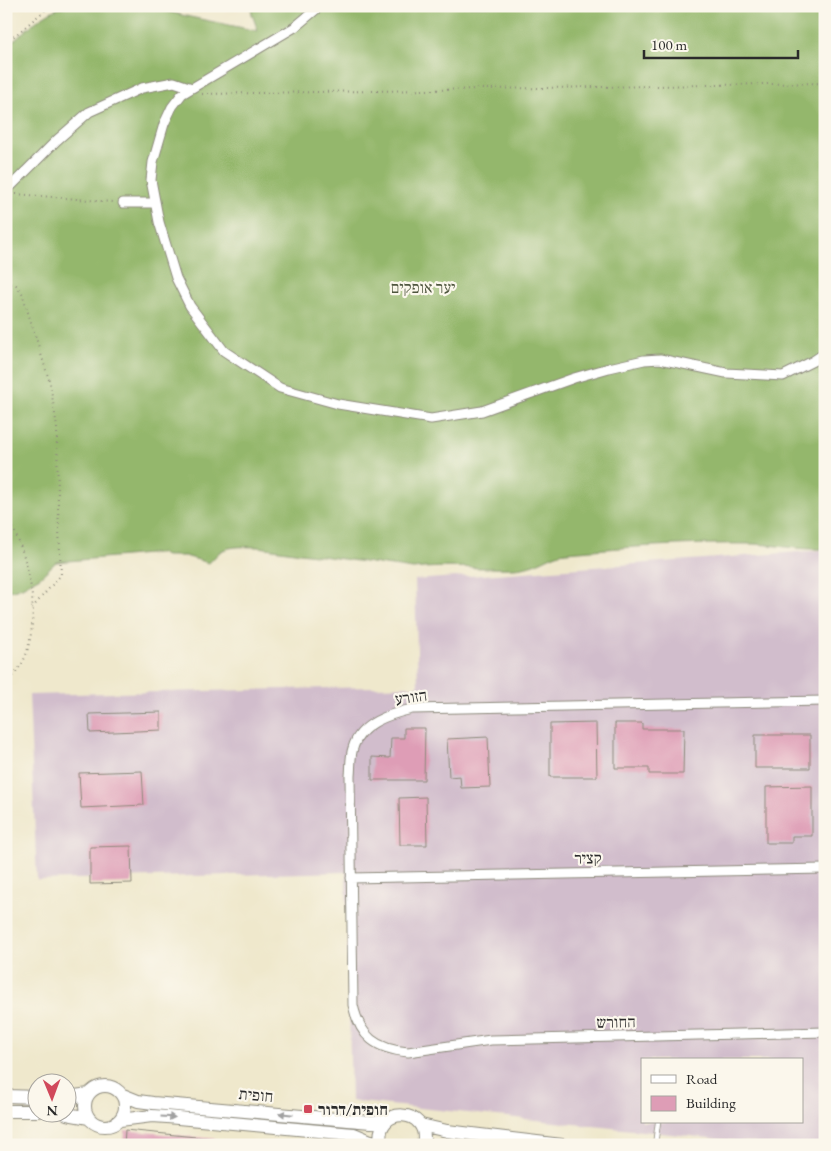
<svg xmlns="http://www.w3.org/2000/svg" width="831" height="1151" font-family="'EB Garamond','Frank Ruhl Libre',serif">
<rect width="100%" height="100%" fill="#fbf7ec"/>
<filter id="ink" filterUnits="userSpaceOnUse"><feTurbulence type="fractalNoise" baseFrequency=".02" numOctaves="2"/><feDisplacementMap in="SourceGraphic" scale="10" xChannelSelector="R" yChannelSelector="G"/><feConvolveMatrix kernelMatrix="1 2 1 2 8 2 1 2 1" color-interpolation-filters="sRGB"/></filter>
<filter id="wash" filterUnits="userSpaceOnUse"><feTurbulence type="fractalNoise" baseFrequency=".0096" numOctaves="4" result="noise"/><feDisplacementMap in="SourceGraphic" scale="20" xChannelSelector="R" yChannelSelector="G"/><feGaussianBlur stdDeviation="1.12" result="paint"/><feColorMatrix in="noise" values="0 0 0 0 0 0 0 0 0 0 0 0 0 0 0 0 0 1.4 0 .05"/><feComposite in="paint" operator="in"/></filter>
<g filter="url(#wash)">
<rect width="100%" height="100%" fill="#efe8cc"/>
<path fill="#d1bdcc" fill-rule="evenodd" d="M 825,550 L 825,1145 L 777,1145 L 351,1101 L 346,872 L 37,880 L 29,695 L 418,686 L 415,580 ZM 642,1060 L 802,1060 L 802,1122 L 642,1122 Z"/>
<path fill="#94b76c" stroke="#60714c" d="M 65,6 L 145,6 L 190,17 L 258,31 L 252,14 L 251,8 L 249,6 L 825,6 L 825,549 C 800,550 777,545 753,544 C 690,543 628,547 566,552 C 556,553 550,557 541,561 C 532,565 522,568 512,568 C 479,569 446,565 413,569 L 259,547 C 248,547 232,545 221,551 C 217,554 213,559 209,563 L 185,556 L 166,556 L 160,553 L 56,562 L 40,577 L 22,587 L 13,590 L 6,591 L 6,47 C 24,32 43,12 65,6 Z"/>
<g id="blocks">
<path fill="#de9db6" d="M 161,712 L 161,730 L 90,733 L 89,714 Z
M 596,723 L 597,777 L 550,777 L 550,724 Z
M 615,723 L 642,723 L 642,729 L 684,729 L 683,774 L 649,774 L 649,768 L 615,768 Z
M 404,728 L 425,728 L 424,780 L 372,780 L 372,757 L 390,758 L 391,738 L 404,738 Z
M 755,735 L 810,735 L 810,768 L 755,768 Z
M 488,737 L 490,787 L 461,788 L 460,776 L 449,777 L 447,739 Z
M 142,771 L 144,805 L 81,808 L 79,773 Z
M 812,786 L 812,836 L 792,836 L 792,843 L 766,843 L 766,787 Z
M 426,797 L 427,845 L 400,845 L 399,798 Z
M 131,846 L 132,883 L 90,884 L 90,847 Z
M 125,1130 L 216,1139 L 215,1145 L 124,1145 Z"/>
</g>
</g>
<g filter="url(#ink)">
<use href="#blocks" fill-opacity="0" stroke="#8d8a7c" stroke-width="1"/>
<g fill="none" stroke-linecap="round" stroke-linejoin="round">
<defs>
<path id="service" d="M 655,1145 L 658,1122"/>
<path id="minor" d="M 320,6 L 295,27 L 182,94 L 172,107 L 164,124 L 153,162 L 151,180 L 159,222 L 176,278 L 190,306 L 224,351 L 280,388 L 338,404 L 431,419 L 482,411 L 574,378 L 609,368 L 644,360 L 660,359 L 726,373 L 783,376 L 813,361 L 825,353
M 6,191 L 57,140 L 89,112 L 142,88 L 174,82 L 192,88
M 123,203 L 155,203
M 825,701 L 412,709 C 390,714 360,723 353,748 C 350,756 351,767 350,776 L 353,1005 C 360,1037 376,1049 408,1052 L 491,1040 L 825,1032
M 351,878 L 825,869"/>
<path id="secondary" d="M85 1106a20 20 0 1 1 40 0a20 20 0 1 1-40 0Z
M 123,1095 L 138,1101 L 153,1103 L 371,1122 L 387,1120
M 6,1096 L 38,1097
M 68,1097 L 89,1094
M 6,1111 L 38,1111
M 67,1114 L 89,1118
M 120,1120 L 152,1116 L 167,1117 L 330,1132 L 354,1134 L 380,1145
M 421,1125 L 447,1131 L 562,1145
M 381,1145 C 373,1104 432,1107 423,1145
M 449,1145 L 450,1145"/>
</defs>
<use href="#service" stroke="#8d8a7c" stroke-width="6"/>
<use href="#minor" stroke="#8d8a7c" stroke-width="11"/>
<use href="#secondary" stroke="#8d8a7c" stroke-width="14"/>
<path stroke="#8d8a7c" stroke-width="2" stroke-dasharray="1 4" stroke-linecap="butt" d="M 6,43 L 50,6
M 202,94 L 825,83
M 16,194 L 113,202
M 6,283 L 16,285 L 22,293 L 50,383 L 57,427 L 58,505 L 61,575 L 32,608
M 6,514 C 29,557 41,608 26,655 C 22,666 14,675 6,683
M 296,1141 L 323,1145"/>
<use href="#service" stroke="#fff" stroke-width="4.5"/>
<use href="#minor" stroke="#fff" stroke-width="9"/>
<use href="#secondary" stroke="#fff" stroke-width="12"/>
</g>
<defs><path id="oneway-solid" d="M-6-.8H1V-3.2L6.5 0L1 3.2V.8H-6Z" transform="scale(1.25)"/></defs>
<g fill="#a0a0a0">
<use href="#oneway-solid" transform="translate(286 1114) rotate(-174)"/>
<use href="#oneway-solid" transform="translate(168 1117) rotate(4)"/>
</g>
</g>
<rect fill="#d1495b" stroke="#fbf7ec" stroke-width="2" x="303" y="1104" width="10" height="10" rx="2.5"/>
<g text-anchor="middle" dominant-baseline="central" stroke-width="4.5" stroke-linejoin="round" paint-order="stroke">
<g font-size="16" fill="#4f563f" stroke="#fbf7ec">
<text x="423" y="287">יער אופקים</text>
</g>
<g font-size="16" fill="#2b2b2b" stroke="#fbf7ec">
<text transform="translate(411 697) rotate(-8)">הזורע</text>
<text transform="translate(588 858) rotate(-1)">קציר</text>
<text transform="translate(616 1022) rotate(-1)">החורש</text>
<text transform="translate(256 1095) rotate(5)">חופית</text>
</g>
<g font-size="16" font-weight="bold" fill="#2b2b2b" stroke="#fbf7ec" text-anchor="start">
<text x="318" y="1109">חופית/דרור</text>
</g>
</g>
<rect width="831" height="1151" fill="none" stroke="#fbf7ec" stroke-width="25"/>
<rect x="641" y="1058" width="162" height="65" fill="#fbf7ec" stroke="#a8a59f"/>
<rect x="651" y="1075" width="25" height="8" fill="#ffffff" stroke="#a8a59f"/>
<text x="686" y="1084" font-size="15" fill="#2b2b2b">Road</text>
<rect x="651" y="1096" width="25" height="15" fill="#de9db6" stroke="#a8a59f"/>
<text x="686" y="1108" font-size="15" fill="#2b2b2b">Building</text>
<g transform="translate(52 1098) rotate(179)"><circle r="24" fill="#fbf7ec" stroke="#a8a59f"/>
<path d="M0-4L9 19L0 12L-9 19Z" fill="#d1495b"/>
<text y="-8" font-size="14" font-weight="bold" text-anchor="middle" fill="#2b2b2b">N</text>
</g>
<path d="M644 50v8h154v-8" fill="none" stroke="#2b2b2b" stroke-width="2.5"/>
<text x="651" y="50" font-size="15" fill="#2b2b2b" stroke="#fbf7ec" stroke-width="4" paint-order="stroke">100 m</text>
</svg>
